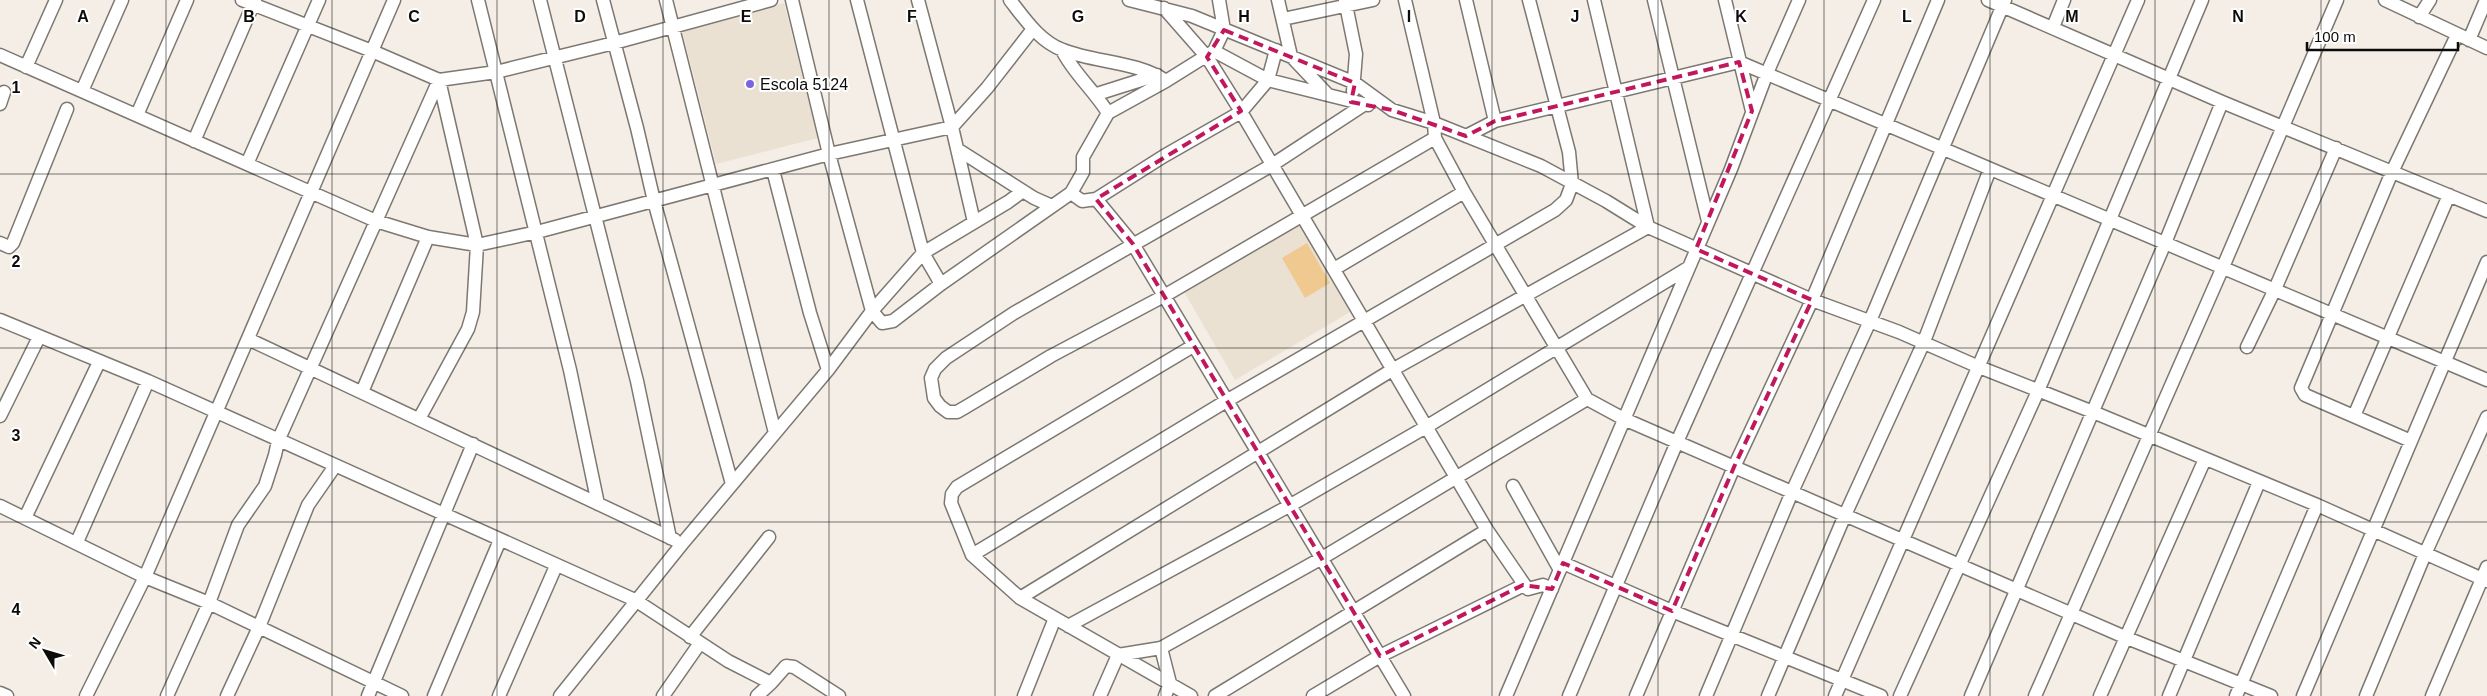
<svg xmlns="http://www.w3.org/2000/svg" width="2487" height="696" font-family="Helvetica,sans-serif">
<rect width="100%" height="100%" fill="#f4eee7"/>
<path fill="#eae1d3" d="M 784,3 L 818,138 L 716,164 L 682,30 Z
M 1299,221 L 1352,311 L 1235,380 L 1183,290 Z"/>
<path fill="#f0c990" d="M 1307,243 L 1330,283 L 1305,298 L 1282,258 Z"/>
<g fill="none" stroke-linecap="round" stroke-linejoin="round">
<defs>
<path id="minor" d="M 242,0 L 372,51 L 439,80 L 496,72 L 614,43 L 771,0
M 478,0 L 570,370 L 598,504
M 540,0 L 637,381 L 670,538
M 603,0 L 637,128 L 654,201 L 732,484
M 666,0 L 775,433
M 792,0 L 829,154 L 872,311 L 882,323 L 893,321 L 941,284 L 1071,193
M 857,0 L 923,253 L 941,284
M 918,0 L 952,127 L 974,222
M 1010,0 C 1024,18 1040,42 1063,50 C 1096,63 1136,61 1166,81
M 1129,0 L 1192,16 L 1355,83 L 1392,110 L 1434,123 L 1541,166 L 1606,201 L 1648,227 L 1812,300 L 1899,332 L 1979,367 L 2093,412 L 2317,505 L 2487,581
M 1219,0 L 1224,30 L 1214,51 L 1166,81 L 1108,113 L 1083,157 L 1083,172 L 1071,193 L 1082,201 L 1096,199 L 1133,244 L 1404,696
M 1278,0 L 1291,56 L 1327,94
M 1345,0 L 1356,54 L 1353,91
M 1654,0 L 1708,221
M 1725,0 L 1752,111
M 1988,0 L 2222,102 L 2487,211
M 2385,0 L 2487,48
M 1164,8 L 1207,57 L 1237,105 L 1487,530 L 1526,587 L 1528,589 L 1543,585 L 1552,589
M 2419,17 L 2430,0
M 1283,19 L 1373,0
M 2053,27 L 2064,0
M 2469,40 L 2486,0
M 1062,50 C 1074,74 1094,90 1108,113
M 1214,51 L 1268,80 L 1368,105
M 0,55 L 376,221 L 428,237 L 477,245 L 537,232 L 829,154 L 952,127 L 987,88 L 1033,29
M 26,67 L 56,0
M 82,91 L 122,0
M 1097,94 L 1157,75
M 0,104 L 4,92
M 1365,104 L 1272,165 L 1014,313 L 946,358 L 935,369 L 931,378 L 934,398 L 940,406 L 948,412 L 957,412 L 964,408 L 1051,356 L 1164,296 L 1435,138 L 1434,123 L 1405,0
M 137,115 L 187,0
M 1495,121 L 1739,62 L 2487,380
M 1466,136 L 1495,121 L 1466,0
M 1435,138 L 1464,192 L 1587,399
M 194,141 L 255,0
M 957,149 L 1034,198 L 1052,206
M 247,164 L 319,0
M 773,170 L 810,313 L 828,370
M 1096,199 L 1164,156 L 1241,112 L 1268,80 L 1276,50
M 0,243 L 9,247 L 13,243 L 67,109
M 1334,269 L 1464,192
M 0,320 L 148,381 L 635,600 L 728,661 L 771,683 L 786,666 L 794,667 L 839,696
M 248,339 L 675,540
M 2247,347 L 2275,289 L 2336,148
M 362,392 L 428,237
M 0,416 L 39,337
M 2354,416 L 2449,195
M 419,419 L 468,329 L 473,312 L 477,245 L 439,80
M 2411,441 L 2305,395 L 2301,388 L 2392,172 L 2457,35
M 1513,486 L 1560,570
M 0,506 L 145,577 L 209,603 L 402,696
M 25,518 L 99,362
M 77,542 L 148,381
M 972,555 L 1228,400 L 1555,210 L 1566,200 L 1572,184 L 1569,152 L 1529,0
M 1563,563 L 1672,611 L 1881,696
M 1020,598 L 1392,370 L 1648,227 L 1594,0
M 1068,626 L 1289,506 L 1426,427 L 1688,268
M 690,637 L 769,537
M 1161,648 L 1170,683 L 1165,696
M 0,693 L 7,696
M 86,696 L 145,577 L 394,0
M 167,696 L 209,603 L 238,525 L 265,486 L 275,455 L 278,441 L 439,80
M 227,696 L 259,627 L 308,505 L 335,466
M 368,696 L 473,444
M 434,696 L 500,540
M 499,696 L 556,566
M 560,696 L 682,544 L 828,370 L 872,311 L 923,253 L 1008,202 L 1023,191
M 663,696 L 700,643
M 757,696 L 771,683
M 1024,696 L 1055,618
M 1100,696 L 1118,655 L 1161,648 L 1322,558 L 1587,399 L 1624,419 L 2127,638 L 2271,696
M 1191,696 L 1020,598 L 972,555 L 951,503 L 952,494 L 957,487 L 1193,346
M 1215,696 L 1487,530
M 1313,696 L 1380,656 L 1524,585
M 1506,696 L 1731,169 L 1767,73 L 1799,0
M 1569,696 L 1677,442 L 1874,0
M 1636,696 L 1734,467 L 1812,300 L 1938,0
M 1706,696 L 1792,492 L 1870,321 L 2005,0
M 1768,696 L 1845,515 L 1923,344 L 1990,169
M 1835,696 L 2138,0
M 1900,696 L 2038,391 L 2202,0
M 1971,696 L 2165,243 L 2222,102
M 2035,696 L 2223,267 L 2337,0
M 2100,696 L 2205,459
M 2169,696 L 2259,482
M 2236,696 L 2317,505
M 2303,696 L 2487,262
M 2366,696 L 2425,554 L 2487,417
M 2432,696 L 2487,567"/>
</defs>
<use href="#minor" stroke="#7c7871" stroke-width="15"/>
<use href="#minor" stroke="#fff" stroke-width="12"/>
</g>
<path fill="none" stroke="#c2185b" stroke-width="4" stroke-dasharray="10 6" stroke-linejoin="round" d="M 1224,30 L 1355,83 L 1351,102 L 1392,110 L 1466,136 L 1495,121 L 1739,62 L 1752,111 L 1696,249 L 1812,300 L 1734,467 L 1672,611 L 1563,563 L 1552,589 L 1523,585 L 1380,656 L 1133,244 L 1096,199 L 1241,111 L 1207,57 Z"/>
<path fill="none" stroke="#0d0b09" stroke-width="1" stroke-opacity="0.55" d="M 166,0 L 166,696M 332,0 L 332,696M 497,0 L 497,696M 663,0 L 663,696M 829,0 L 829,696M 995,0 L 995,696M 1161,0 L 1161,696M 1326,0 L 1326,696M 1492,0 L 1492,696M 1658,0 L 1658,696M 1824,0 L 1824,696M 1990,0 L 1990,696M 2155,0 L 2155,696M 2321,0 L 2321,696M 0,174 L 2487,174M 0,348 L 2487,348M 0,522 L 2487,522"/>
<circle fill="#7965e0" stroke="#fff" stroke-width="2" cx="750" cy="84" r="5"/>
<g text-anchor="middle" dominant-baseline="central" stroke-width="4" stroke-linejoin="round" paint-order="stroke">
<g font-size="16" fill="#0d0b09" stroke="#fff" text-anchor="start">
<text x="760" y="84">Escola 5124</text>
</g>
</g>
<g font-size="16" text-anchor="middle" font-weight="bold" fill="#0d0b09" stroke="#fff" stroke-width="4" stroke-linejoin="round" paint-order="stroke">
<text x="83" y="22">A</text>
<text x="249" y="22">B</text>
<text x="414" y="22">C</text>
<text x="580" y="22">D</text>
<text x="746" y="22">E</text>
<text x="912" y="22">F</text>
<text x="1078" y="22">G</text>
<text x="1244" y="22">H</text>
<text x="1409" y="22">I</text>
<text x="1575" y="22">J</text>
<text x="1741" y="22">K</text>
<text x="1907" y="22">L</text>
<text x="2072" y="22">M</text>
<text x="2238" y="22">N</text>
<text x="16" y="93">1</text>
<text x="16" y="267">2</text>
<text x="16" y="441">3</text>
<text x="16" y="615">4</text>
</g>
<g transform="translate(45 651) rotate(308)" stroke="#ffffff" stroke-width="4" paint-order="stroke">
<path d="M0-4L9 19L0 12L-9 19Z" fill="#0d0b09"/>
<text y="-8" font-size="14" font-weight="bold" text-anchor="middle" fill="#0d0b09">N</text>
</g>
<path d="M2307 42v8h151v-8" fill="none" stroke="#0d0b09" stroke-width="2.5"/>
<text x="2314" y="42" font-size="15" fill="#0d0b09" stroke="#ffffff" stroke-width="4" paint-order="stroke">100 m</text>
</svg>
